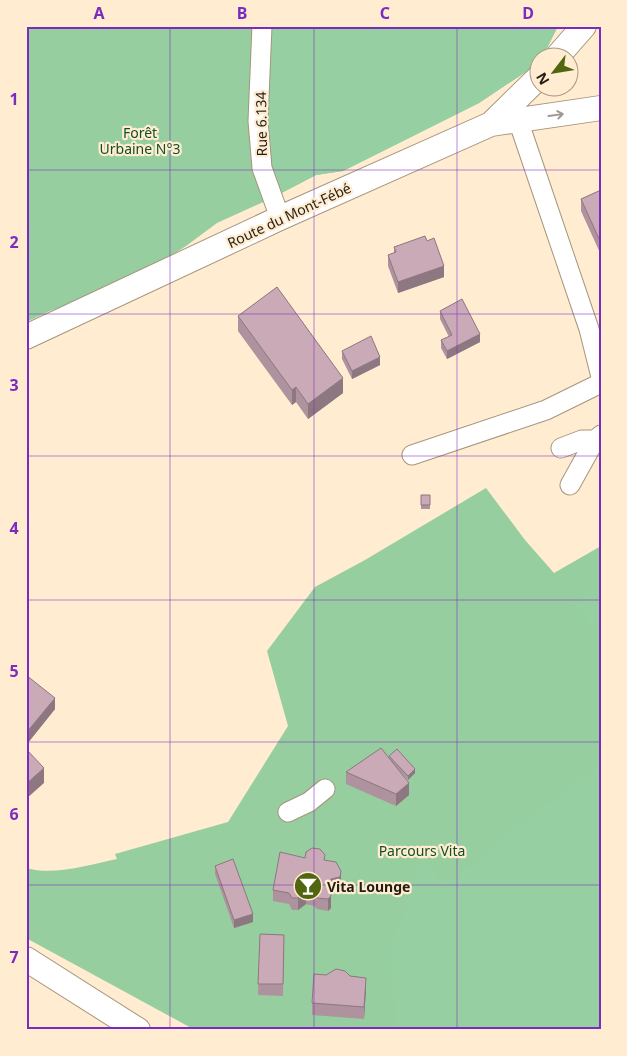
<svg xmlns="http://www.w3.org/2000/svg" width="627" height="1056" font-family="'Noto Sans',sans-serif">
<rect width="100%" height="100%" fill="#ffecd1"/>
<path fill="#96cea0" d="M 26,26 L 558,26 L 547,48 L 530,69 L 479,103 L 343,171 L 316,175 L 272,198 L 217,223 L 186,246 L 147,271 L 92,297 L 52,310 L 26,322 Z
M 486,488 L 525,540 L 554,573 L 601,546 L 601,1030 L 195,1030 L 26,938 L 26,868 C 55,876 88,865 117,859 L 115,854 L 228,822 L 288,726 L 267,651 L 315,587 L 365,560 Z"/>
<path fill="#96cfa1" d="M 262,26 L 558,26 L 547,48 L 530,69 L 479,103 L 343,171 L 316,175 L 272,198 L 258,121 Z
M 601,585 L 601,637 L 575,605 Z
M 601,764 L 601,1030 L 395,1030 L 391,942 L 406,909 L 415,873 L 423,856 L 432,865 L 438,882 L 447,882 L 472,865 L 491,845 Z"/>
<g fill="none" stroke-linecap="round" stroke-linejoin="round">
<defs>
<path id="minor" d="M 262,26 L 258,121 L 262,168 L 280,218
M 518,120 L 589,329 L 601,377
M 561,448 L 582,440 L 595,440
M 412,455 L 546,410 L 601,383
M 570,485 L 595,440 L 601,435
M 288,812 L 309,802 L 325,789"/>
<path id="tertiary" d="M 556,58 L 584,26
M 491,124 L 601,108
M 26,337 L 280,218 L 491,124 L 540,76
M 26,959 L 138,1030"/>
</defs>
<use href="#minor" stroke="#a6957b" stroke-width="21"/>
<use href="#tertiary" stroke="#a6957b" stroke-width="26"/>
<use href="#minor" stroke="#fff" stroke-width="19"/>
<use href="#tertiary" stroke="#fff" stroke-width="24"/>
</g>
<path fill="#ae929d" d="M 601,190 L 601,255 L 581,211 L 581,199 Z
M 427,241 L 444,277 L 398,293 L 388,266 L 388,255 L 394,253 L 394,247 Z
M 440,311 L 480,342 L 447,359 L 441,348 L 441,340 L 449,337 L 440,319 Z
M 238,316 L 343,393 L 308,419 L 296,402 L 292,405 L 238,331 Z
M 342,351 L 380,365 L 352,379 L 342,359 Z
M 421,495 L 430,495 L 430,509 L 421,509 Z
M 26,675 L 55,709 L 27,744 L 26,743 Z
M 389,756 L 415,773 L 408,780 L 398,769 L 409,795 L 396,806 L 346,784 L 346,772 L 389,759 Z
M 305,858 L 325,860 L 341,882 L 340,889 L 331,891 L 331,908 L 328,911 L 317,909 L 314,906 L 306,904 L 298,910 L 292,910 L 289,904 L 273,901 L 273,890 Z
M 215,866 L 253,922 L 234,928 L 215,874 Z
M 260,934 L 284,935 L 283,996 L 258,995 Z
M 350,976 L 366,989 L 364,1019 L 312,1015 L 312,1003 Z"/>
<path fill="#8d7780" d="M 444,266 L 444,277 L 398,293 L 398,282 Z
M 480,334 L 480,342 L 447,359 L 447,351 Z
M 380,357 L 380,365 L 352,379 L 352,371 Z
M 343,378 L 343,393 L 308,419 L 308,404 Z
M 296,387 L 296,402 L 292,405 L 292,390 Z
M 55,698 L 55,709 L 27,744 L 27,732 Z
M 44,768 L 44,783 L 26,799 L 26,784 Z
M 415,769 L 415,773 L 408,780 L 408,776 Z
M 409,783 L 409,795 L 396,806 L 396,794 Z
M 341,871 L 341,882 L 340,889 L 331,891 L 331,908 L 328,911 L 328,899 L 331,879 Z
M 306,893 L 306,904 L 298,910 L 298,898 Z
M 253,914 L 253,922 L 234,928 L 234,920 Z
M 366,978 L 366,989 L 364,1019 L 364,1007 Z"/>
<path fill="#caaab7" stroke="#8d7780" d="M 601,190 L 601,243 L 581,199 Z
M 425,236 L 427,241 L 434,238 L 444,266 L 398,282 L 388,255 L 396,252 L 394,247 Z
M 277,287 L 343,378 L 308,404 L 296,387 L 292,390 L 238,316 Z
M 462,299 L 480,334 L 447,351 L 441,340 L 452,335 L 440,311 Z
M 371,336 L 380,357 L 352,371 L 342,351 Z
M 421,495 L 430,495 L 430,505 L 421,505 Z
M 26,675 L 55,698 L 27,732 L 26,731 Z
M 381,748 L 409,783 L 396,794 L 346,772 Z
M 26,749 L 44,768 L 26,784 Z
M 397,749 L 415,769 L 408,776 L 389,756 Z
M 312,848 L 320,849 L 325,855 L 324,860 L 336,862 L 341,871 L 340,877 L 331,879 L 331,896 L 328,899 L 317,898 L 314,894 L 306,893 L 298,898 L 292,898 L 289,893 L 273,890 L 280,852 L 305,858 L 306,852 Z
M 233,859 L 253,914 L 234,920 L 215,866 Z
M 260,934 L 284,935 L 283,984 L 258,984 Z
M 336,969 L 345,971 L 350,976 L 366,978 L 364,1007 L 312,1003 L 314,974 L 326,975 Z"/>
<defs><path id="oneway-shaft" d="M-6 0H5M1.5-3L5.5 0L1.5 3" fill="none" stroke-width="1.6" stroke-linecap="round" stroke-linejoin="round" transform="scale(1.25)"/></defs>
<use stroke="#9c9995" href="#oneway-shaft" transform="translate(556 115) rotate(-8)"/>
<path fill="none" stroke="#7b2cbf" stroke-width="1" stroke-opacity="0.55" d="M 170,26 L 170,1030M 314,26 L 314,1030M 457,26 L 457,1030M 26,170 L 601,170M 26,314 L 601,314M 26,456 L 601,456M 26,600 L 601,600M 26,742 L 601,742M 26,885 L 601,885"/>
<defs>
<symbol id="bar-disc" viewBox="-11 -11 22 22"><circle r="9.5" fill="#526612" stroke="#ffecd1"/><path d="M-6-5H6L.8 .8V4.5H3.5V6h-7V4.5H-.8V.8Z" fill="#fff"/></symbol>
</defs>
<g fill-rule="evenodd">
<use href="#bar-disc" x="292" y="870" width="32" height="32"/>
</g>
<g text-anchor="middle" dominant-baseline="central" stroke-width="4.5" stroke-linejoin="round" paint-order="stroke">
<g font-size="14" fill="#241d13" stroke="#ffecd1">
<text transform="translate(261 124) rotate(-91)">Rue 6.134</text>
<text transform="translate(289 215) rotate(-25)">Route du Mont-Fébé</text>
</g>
<g font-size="14" fill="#115026" stroke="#ffecd1">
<text x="140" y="132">Forêt<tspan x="140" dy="16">Urbaine N°3</tspan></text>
<text x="422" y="850">Parcours Vita</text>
</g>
<g font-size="14" font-weight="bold" fill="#241d13" stroke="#ffecd1" text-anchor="start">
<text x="327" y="886">Vita Lounge</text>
</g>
</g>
<rect width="627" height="1056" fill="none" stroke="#ffecd1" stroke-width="55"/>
<g transform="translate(554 72) rotate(239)"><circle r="24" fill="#ffecd1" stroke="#a79985"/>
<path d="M0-4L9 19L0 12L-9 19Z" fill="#526612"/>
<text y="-8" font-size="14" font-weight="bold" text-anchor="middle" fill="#241d13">N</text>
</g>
<rect x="28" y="28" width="572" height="1000" fill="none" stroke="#7b2cbf" stroke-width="2"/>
<g font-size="16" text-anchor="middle" font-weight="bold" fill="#7b2cbf">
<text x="99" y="19">A</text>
<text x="242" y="19">B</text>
<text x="385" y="19">C</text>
<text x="528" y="19">D</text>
<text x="14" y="105">1</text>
<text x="14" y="248">2</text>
<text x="14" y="391">3</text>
<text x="14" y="534">4</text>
<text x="14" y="677">5</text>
<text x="14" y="820">6</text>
<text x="14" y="963">7</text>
</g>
</svg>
